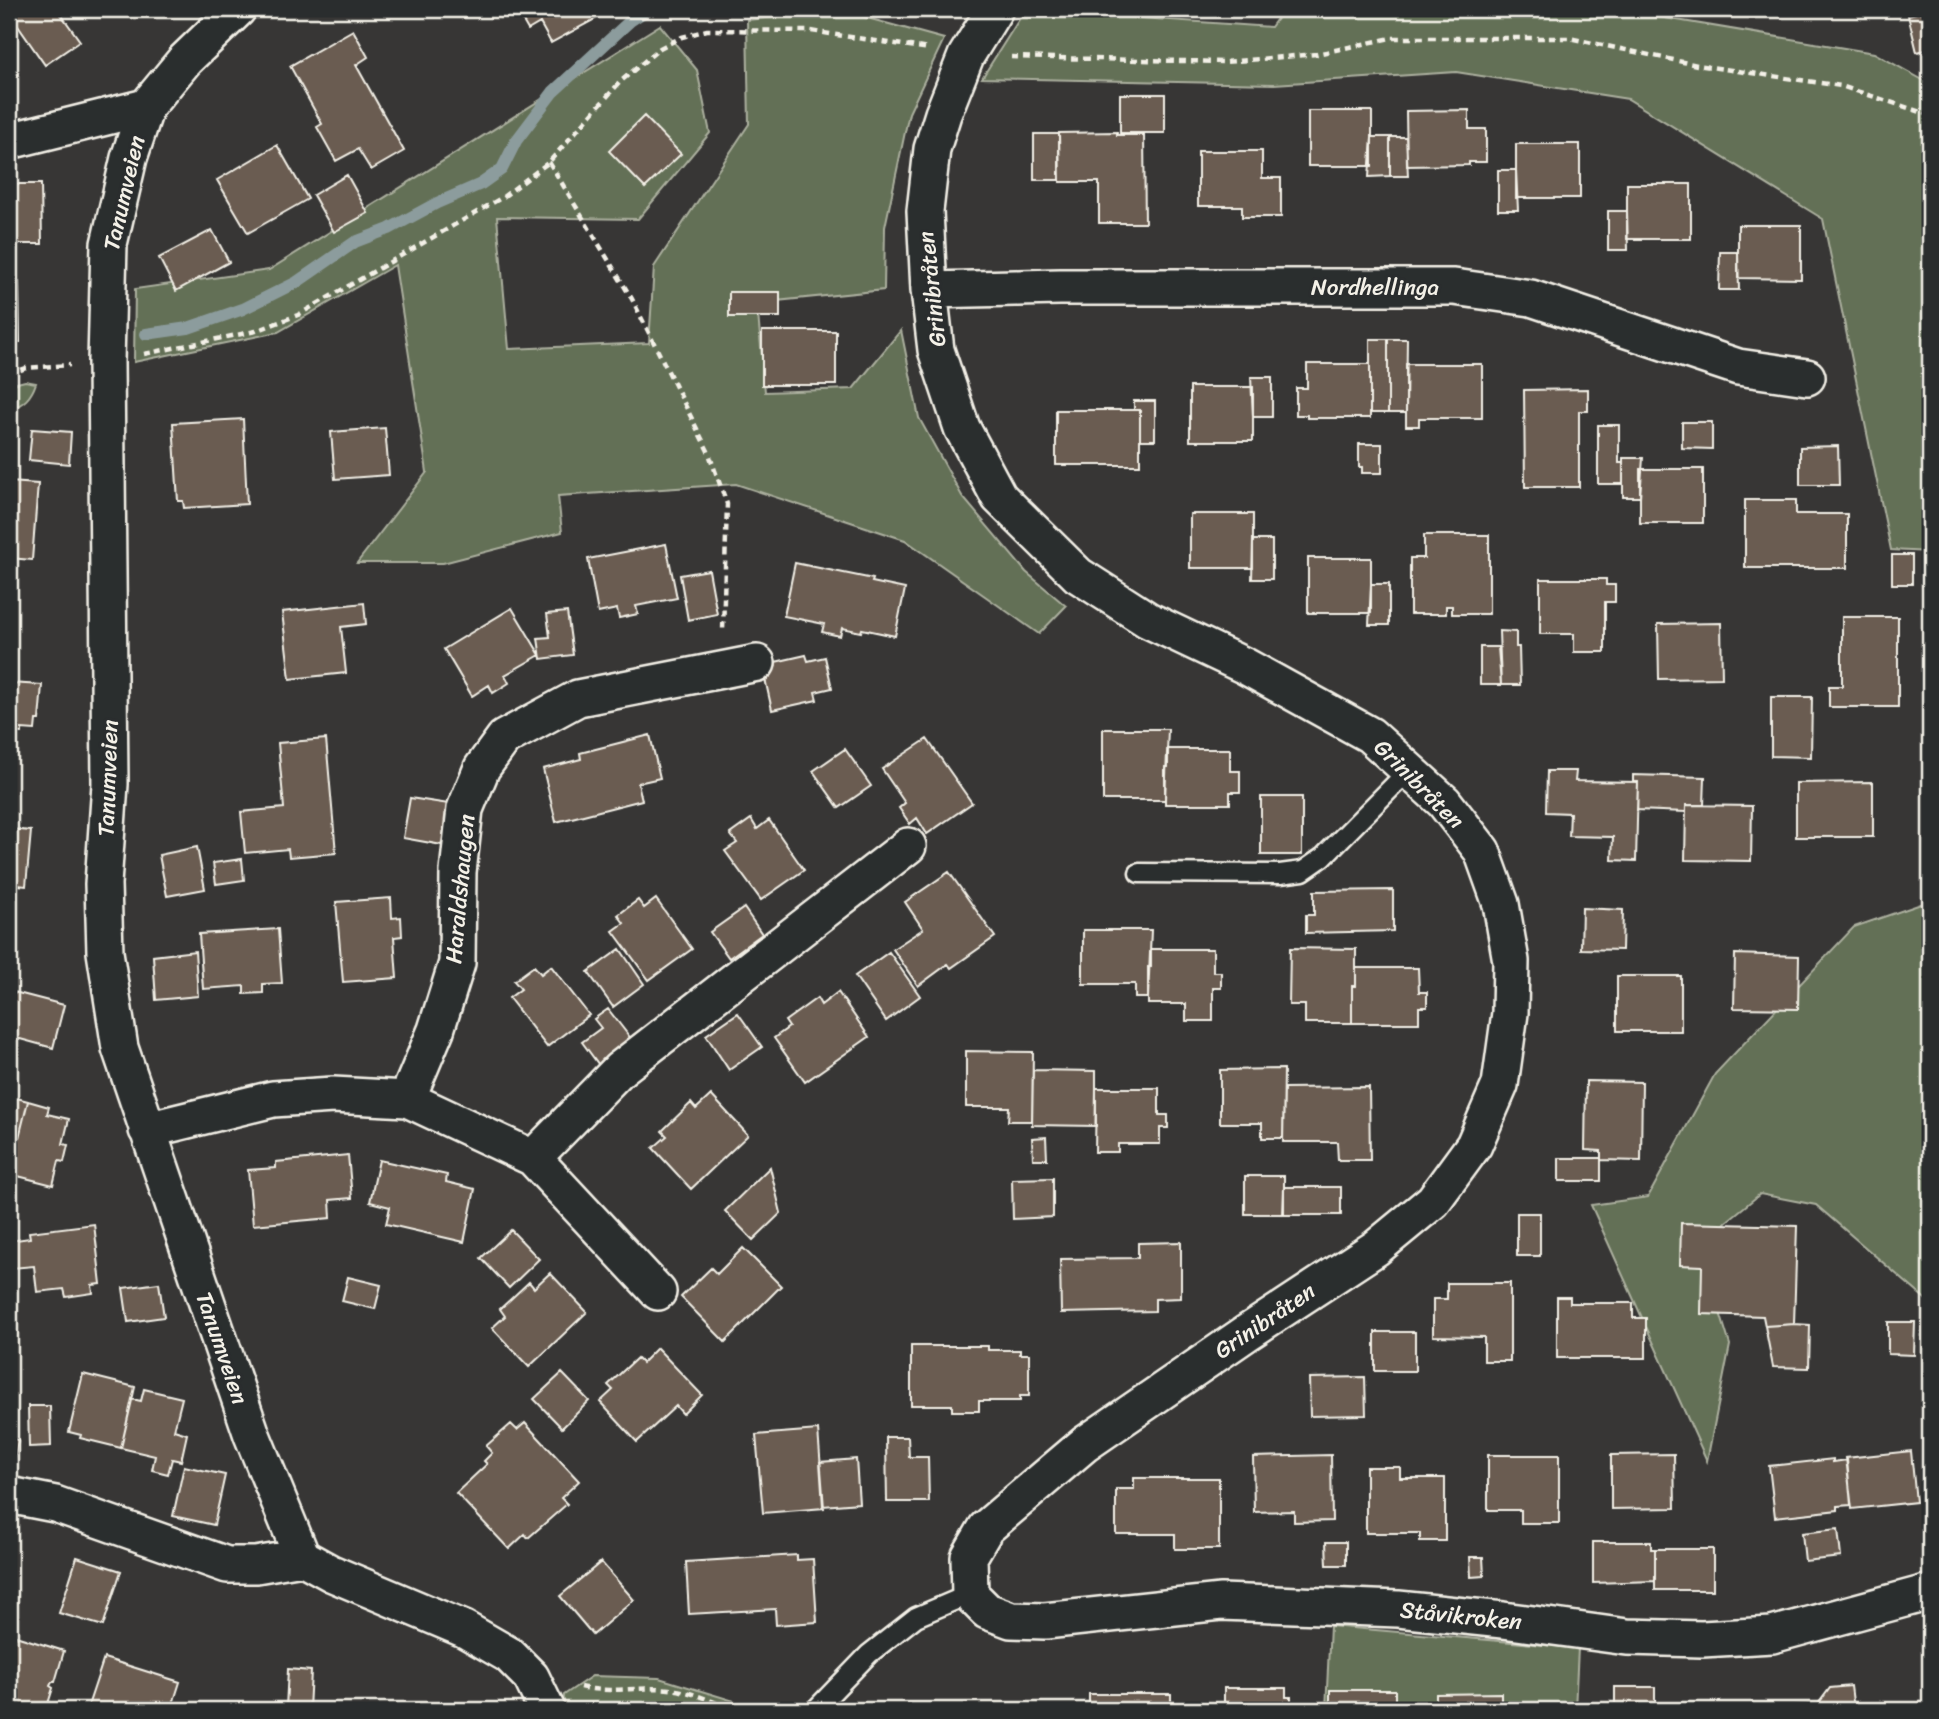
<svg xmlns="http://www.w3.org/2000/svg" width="1939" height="1719" font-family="Sriracha,sans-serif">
<rect width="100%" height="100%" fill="#373635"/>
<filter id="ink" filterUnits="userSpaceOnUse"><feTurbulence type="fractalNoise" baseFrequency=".0143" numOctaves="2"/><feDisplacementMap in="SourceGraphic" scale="14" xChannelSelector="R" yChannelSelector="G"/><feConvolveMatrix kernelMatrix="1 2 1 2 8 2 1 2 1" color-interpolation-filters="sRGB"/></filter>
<g filter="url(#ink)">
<path fill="#636f56" stroke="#acb09f" stroke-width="2" d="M 1284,9 L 1611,9 L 1874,53 L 1930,84 L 1930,552 L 1891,550 L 1823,219 L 1628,99 L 1456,72 L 1274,84 L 982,78 L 1025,10 L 1271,27 Z
M 838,10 L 944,39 L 909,113 L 885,227 L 884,290 L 757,303 L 765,392 L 853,389 L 901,330 L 919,418 L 962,496 L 1026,572 L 1066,606 L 1039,634 L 905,540 L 736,484 L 558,496 L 562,532 L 443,563 L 357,563 L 427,472 L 395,265 L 278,332 L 134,362 L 135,289 L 269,270 L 660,25 L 697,70 L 710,133 L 638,219 L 497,217 L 509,349 L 649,343 L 654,267 L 749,124 L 747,20 Z
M 25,381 L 36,383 C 31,398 24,404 9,410 L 9,385 Z
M 1930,901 L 1930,1303 L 1816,1205 L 1760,1194 L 1699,1244 L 1730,1345 L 1707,1461 L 1591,1205 L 1648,1197 L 1715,1074 L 1854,927 Z
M 1330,1626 L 1578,1648 L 1575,1710 L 1326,1710 Z
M 592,1676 L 659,1678 L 754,1707 L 756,1710 L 563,1710 L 564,1695 Z"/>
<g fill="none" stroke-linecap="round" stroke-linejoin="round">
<path stroke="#8c9c9d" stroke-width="12" d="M 146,334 L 188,328 L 243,309 L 297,282 L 355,242 L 389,229 L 437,203 L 481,184 L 502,169 L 516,141 L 553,92 L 630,21 L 648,9"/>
</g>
<path fill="#6a5c51" stroke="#f4f1e8" stroke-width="2" d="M 12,9 L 57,9 L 80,41 L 45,65 L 9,13 Z
M 516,9 L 594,9 L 599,17 L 551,43 L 540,23 L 528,30 Z
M 1930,10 L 1930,49 L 1917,52 L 1908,15 Z
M 353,30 L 368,57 L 356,65 L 404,151 L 371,170 L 358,149 L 336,161 L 317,127 L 322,124 L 290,66 Z
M 1120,94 L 1165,94 L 1165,133 L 1120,133 Z
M 1469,110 L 1469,129 L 1486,129 L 1486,162 L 1469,162 L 1469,165 L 1407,166 L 1406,111 Z
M 1308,111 L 1372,111 L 1372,166 L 1308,166 Z
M 644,116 L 681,154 L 645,188 L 609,151 Z
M 1117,132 L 1117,135 L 1144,135 L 1145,223 L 1099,223 L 1099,182 L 1060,182 L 1059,133 Z
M 1034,134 L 1059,134 L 1059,180 L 1034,180 Z
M 1372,137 L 1390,137 L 1390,176 L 1369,177 Z
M 1390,137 L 1406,137 L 1408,176 L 1390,176 Z
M 1516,144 L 1580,144 L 1580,198 L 1516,198 Z
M 277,145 L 308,199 L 248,233 L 217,180 Z
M 1198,151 L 1262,151 L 1262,178 L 1281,178 L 1281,217 L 1242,217 L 1242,206 L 1198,206 Z
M 1498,170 L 1516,170 L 1518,210 L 1498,210 Z
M 347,175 L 368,213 L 334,232 L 313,195 Z
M 9,184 L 41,184 L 42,244 L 9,244 Z
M 1627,184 L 1691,184 L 1691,239 L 1627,239 Z
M 1608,211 L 1627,211 L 1628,250 L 1608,250 Z
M 1738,225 L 1801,225 L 1801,279 L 1738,278 Z
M 212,230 L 229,262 L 176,291 L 159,258 Z
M 1720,252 L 1738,252 L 1739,290 L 1719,290 Z
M 9,282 L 19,282 L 20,342 L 9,342 Z
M 729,292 L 780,292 L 780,317 L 729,317 Z
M 762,331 L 836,331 L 836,385 L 762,385 Z
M 1370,339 L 1388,339 L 1388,413 L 1370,413 Z
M 1388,339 L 1407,339 L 1406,413 L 1388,413 Z
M 1307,364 L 1370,364 L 1370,418 L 1307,418 L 1307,415 L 1296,415 L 1296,388 L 1307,388 Z
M 1406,364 L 1482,364 L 1482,418 L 1419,418 L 1419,426 L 1406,426 Z
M 1251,377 L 1272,377 L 1272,417 L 1253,417 Z
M 1190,387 L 1253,387 L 1253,441 L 1190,441 Z
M 1588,389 L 1588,411 L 1579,411 L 1579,487 L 1525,487 L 1524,390 Z
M 1134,401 L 1155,401 L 1155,440 L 1140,440 L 1140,410 L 1134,410 Z
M 1056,410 L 1140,410 L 1140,465 L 1056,465 Z
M 243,419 L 247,504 L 184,508 L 183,501 L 178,501 L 173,423 Z
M 1682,422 L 1712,422 L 1712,449 L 1682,448 Z
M 1598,425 L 1619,425 L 1619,463 L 1623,463 L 1623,484 L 1598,484 Z
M 385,428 L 389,475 L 335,479 L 331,432 Z
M 32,429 L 71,432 L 69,464 L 29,460 Z
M 1359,444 L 1382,444 L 1382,473 L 1362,473 L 1362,467 L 1359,467 Z
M 1838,446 L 1839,485 L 1800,485 L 1800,447 Z
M 1623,458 L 1643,458 L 1640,497 L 1623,497 Z
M 1640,469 L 1703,469 L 1703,523 L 1640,523 Z
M 9,482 L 38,484 L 32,560 L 9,558 Z
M 1745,500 L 1796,500 L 1796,514 L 1847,514 L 1847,568 L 1745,568 Z
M 1190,514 L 1253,514 L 1253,568 L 1190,568 Z
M 1424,535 L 1489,535 L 1489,614 L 1452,614 L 1452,606 L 1446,606 L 1446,614 L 1410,614 L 1410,558 L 1424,558 Z
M 1253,540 L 1272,540 L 1272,579 L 1252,579 Z
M 666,544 L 677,598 L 636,606 L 638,614 L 619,618 L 617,609 L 598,613 L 588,559 Z
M 1892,555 L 1912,555 L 1912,584 L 1892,584 Z
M 1308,558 L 1371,558 L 1371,613 L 1308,613 Z
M 795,563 L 873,579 L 872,582 L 905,589 L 895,636 L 862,629 L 861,632 L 842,628 L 840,636 L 822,632 L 824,624 L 784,616 Z
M 709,570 L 717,614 L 688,620 L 680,575 Z
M 1540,579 L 1606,579 L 1606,585 L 1615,585 L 1615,602 L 1605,602 L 1605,652 L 1574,652 L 1574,634 L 1540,634 Z
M 1371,584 L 1389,584 L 1389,625 L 1369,625 Z
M 364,603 L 366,624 L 341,627 L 346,673 L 290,679 L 282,612 Z
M 512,608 L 540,655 L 505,675 L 509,683 L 493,693 L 489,685 L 472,696 L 444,649 Z
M 567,612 L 573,655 L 541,659 L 538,638 L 550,637 L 547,614 Z
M 1842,617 L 1898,617 L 1898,707 L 1829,707 L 1829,686 L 1842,686 Z
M 1721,623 L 1722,678 L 1659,679 L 1658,624 Z
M 1499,631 L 1516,632 L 1516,647 L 1519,647 L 1520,685 L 1501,685 Z
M 1480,647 L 1498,647 L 1501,685 L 1480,685 Z
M 806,655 L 808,661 L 825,657 L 832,688 L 815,692 L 817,700 L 772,710 L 762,665 Z
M 9,683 L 42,685 L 39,720 L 36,720 L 35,730 L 22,729 L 22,733 L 9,732 Z
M 1771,697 L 1812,697 L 1811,757 L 1771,756 Z
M 1103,729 L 1168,729 L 1165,800 L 1103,800 Z
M 650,735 L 660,778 L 638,783 L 642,800 L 556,822 L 543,769 L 581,759 L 580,753 Z
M 326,739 L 336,853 L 289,857 L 288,849 L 245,853 L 241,812 L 284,808 L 278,743 Z
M 927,739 L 972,803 L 927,834 L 917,818 L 910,824 L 899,808 L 905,803 L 882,769 Z
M 845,749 L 871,786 L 839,808 L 813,771 Z
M 1168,749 L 1230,749 L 1230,771 L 1240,771 L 1240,792 L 1230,792 L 1230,804 L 1165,804 L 1165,767 L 1168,767 Z
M 1547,771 L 1576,771 L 1575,781 L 1638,782 L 1636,861 L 1612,860 L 1613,837 L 1569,836 L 1570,813 L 1546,812 Z
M 1633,775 L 1705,777 L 1704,805 L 1686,805 L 1686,812 L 1637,810 L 1638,782 L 1633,782 Z
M 1873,782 L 1873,837 L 1796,837 L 1796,783 Z
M 1261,797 L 1302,797 L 1302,855 L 1261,855 Z
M 410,798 L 449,804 L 442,845 L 403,838 Z
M 1686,805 L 1752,806 L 1751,861 L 1685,860 Z
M 751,819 L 757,829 L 769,820 L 804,870 L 761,900 L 725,851 L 737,843 L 730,834 Z
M 9,829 L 31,831 L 26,886 L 9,884 Z
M 197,847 L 205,889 L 167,896 L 159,855 Z
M 242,859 L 244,880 L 216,884 L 213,863 Z
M 949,872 L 995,937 L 951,968 L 948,964 L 918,986 L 893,949 L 923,929 L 905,902 Z
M 1393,890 L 1393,931 L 1306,933 L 1306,915 L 1314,915 L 1314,891 Z
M 391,898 L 392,918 L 401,917 L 402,936 L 394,937 L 397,978 L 343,982 L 336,902 Z
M 656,899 L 692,949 L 649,980 L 613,931 L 624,923 L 618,915 L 638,900 L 644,908 Z
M 744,908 L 762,934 L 729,958 L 710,932 Z
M 1582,908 L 1623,910 L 1622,950 L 1581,949 Z
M 278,929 L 282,983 L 263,984 L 263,993 L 244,994 L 244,986 L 203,989 L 199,934 Z
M 1083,930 L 1151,930 L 1148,998 L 1135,998 L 1135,984 L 1083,984 Z
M 1290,948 L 1356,949 L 1356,986 L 1352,986 L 1352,1023 L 1305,1023 L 1305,1005 L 1289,1005 Z
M 620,949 L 644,984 L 613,1007 L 588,972 Z
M 1151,949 L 1213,949 L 1213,972 L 1221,972 L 1221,988 L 1213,988 L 1213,1021 L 1186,1021 L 1186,1004 L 1148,1004 L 1148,967 L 1151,967 Z
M 195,951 L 198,996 L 156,1000 L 153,956 Z
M 889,952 L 920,996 L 886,1021 L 855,976 Z
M 1735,954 L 1799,956 L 1798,1009 L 1734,1008 Z
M 534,966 L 541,974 L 551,966 L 589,1015 L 547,1047 L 509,998 L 521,989 L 514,981 Z
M 1356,968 L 1418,968 L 1419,992 L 1427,992 L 1427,1007 L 1419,1007 L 1419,1023 L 1352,1023 L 1352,986 L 1356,986 Z
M 1617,976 L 1681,976 L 1681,1031 L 1617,1031 Z
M 14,992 L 64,1005 L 53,1048 L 9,1036 L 9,1010 Z
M 838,992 L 869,1037 L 805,1082 L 774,1038 L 789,1027 L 785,1021 L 817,998 L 821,1005 Z
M 608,1009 L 632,1040 L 599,1065 L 582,1042 L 601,1028 L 594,1019 Z
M 738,1013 L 762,1047 L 729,1070 L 706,1035 Z
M 966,1051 L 1033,1052 L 1032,1121 L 1008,1121 L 1009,1107 L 966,1107 Z
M 1284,1069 L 1283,1138 L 1262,1138 L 1262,1123 L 1220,1123 L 1220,1070 Z
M 1033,1070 L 1096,1071 L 1096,1126 L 1032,1125 Z
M 1586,1081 L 1642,1082 L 1641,1161 L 1601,1160 L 1601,1151 L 1585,1150 Z
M 1369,1087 L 1370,1160 L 1338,1160 L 1337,1142 L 1283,1142 L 1284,1088 Z
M 1096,1088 L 1159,1088 L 1159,1115 L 1168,1115 L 1168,1128 L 1160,1128 L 1160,1144 L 1118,1144 L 1118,1152 L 1095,1152 Z
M 711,1095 L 748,1135 L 691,1189 L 653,1148 L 667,1136 L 662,1131 L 691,1103 L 696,1109 Z
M 9,1096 L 28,1101 L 10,1174 L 9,1174 Z
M 28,1101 L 49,1107 L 47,1114 L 69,1119 L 63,1144 L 68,1145 L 64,1162 L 59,1161 L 53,1185 L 10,1174 Z
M 1046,1137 L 1047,1159 L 1033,1159 L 1032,1138 Z
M 348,1155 L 352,1198 L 330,1200 L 331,1218 L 253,1225 L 248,1170 L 276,1168 L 276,1162 Z
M 1559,1158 L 1601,1158 L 1601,1181 L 1559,1181 Z
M 379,1160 L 447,1175 L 446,1182 L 475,1189 L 464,1242 L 386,1224 L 390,1207 L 370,1202 Z
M 770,1167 L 781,1213 L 753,1240 L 725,1211 Z
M 1245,1176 L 1284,1176 L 1284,1214 L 1245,1214 Z
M 1053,1178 L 1053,1217 L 1013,1219 L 1012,1179 Z
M 1284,1187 L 1341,1187 L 1341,1215 L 1283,1215 Z
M 1517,1213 L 1540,1213 L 1540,1256 L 1517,1256 Z
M 1681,1223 L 1797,1226 L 1794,1324 L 1765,1326 L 1763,1316 L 1701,1314 L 1702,1266 L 1680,1265 Z
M 94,1224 L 101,1284 L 92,1285 L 93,1293 L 66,1297 L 64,1289 L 37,1292 L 34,1266 L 12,1268 L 9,1241 L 30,1238 L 29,1232 Z
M 511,1230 L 539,1259 L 509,1288 L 481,1258 Z
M 1181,1242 L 1181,1298 L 1155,1299 L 1155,1311 L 1061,1313 L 1060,1259 L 1138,1258 L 1138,1243 Z
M 743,1248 L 781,1286 L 725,1342 L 681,1297 L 711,1268 L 717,1274 Z
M 550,1273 L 587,1312 L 529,1367 L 492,1328 L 505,1316 L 500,1309 L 529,1282 L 534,1288 Z
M 348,1277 L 381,1285 L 375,1309 L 342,1301 Z
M 159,1283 L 164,1317 L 128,1322 L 123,1288 Z
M 1447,1283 L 1510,1283 L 1510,1361 L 1484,1361 L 1484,1337 L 1433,1336 L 1433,1299 L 1447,1299 Z
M 1557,1297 L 1570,1297 L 1570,1303 L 1633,1303 L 1633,1318 L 1646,1318 L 1646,1358 L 1557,1358 Z
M 1888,1322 L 1915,1322 L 1914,1355 L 1888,1354 Z
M 1794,1324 L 1810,1325 L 1809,1368 L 1773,1367 L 1765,1326 Z
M 1375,1332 L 1415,1332 L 1415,1371 L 1375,1371 Z
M 911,1346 L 988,1346 L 988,1350 L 1020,1350 L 1020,1354 L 1029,1354 L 1029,1396 L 1020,1396 L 1020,1401 L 979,1401 L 979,1411 L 952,1411 L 952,1405 L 911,1405 Z
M 657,1348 L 702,1395 L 683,1414 L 676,1406 L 637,1442 L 600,1402 L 613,1390 L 608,1385 L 637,1358 L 642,1363 Z
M 562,1373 L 589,1401 L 562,1428 L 534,1399 Z
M 83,1374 L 135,1387 L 121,1448 L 80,1438 L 81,1435 L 69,1432 Z
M 1365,1377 L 1366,1415 L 1310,1416 L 1309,1378 Z
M 144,1389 L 182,1398 L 174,1430 L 187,1434 L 181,1461 L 172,1459 L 168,1474 L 152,1470 L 155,1456 L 121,1448 L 132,1399 L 141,1401 Z
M 28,1406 L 50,1406 L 51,1446 L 29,1447 Z
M 525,1423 L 579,1481 L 561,1498 L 567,1504 L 528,1538 L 525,1534 L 509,1549 L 456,1493 L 487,1464 L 484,1461 L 492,1453 L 486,1446 L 511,1424 L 517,1430 Z
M 818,1430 L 824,1508 L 763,1513 L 756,1435 Z
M 886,1437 L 908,1437 L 909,1457 L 928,1457 L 929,1502 L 887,1502 Z
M 9,1438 L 18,1440 L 13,1468 L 9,1467 Z
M 1911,1451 L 1916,1502 L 1852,1509 L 1846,1458 Z
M 1674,1454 L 1675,1508 L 1611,1509 L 1611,1455 Z
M 1331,1455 L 1332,1521 L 1294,1522 L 1294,1511 L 1254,1512 L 1253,1457 Z
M 1488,1455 L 1559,1455 L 1559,1523 L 1521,1523 L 1521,1510 L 1488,1510 Z
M 856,1459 L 859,1503 L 823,1506 L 820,1462 Z
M 1833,1459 L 1833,1462 L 1847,1460 L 1851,1505 L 1838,1506 L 1838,1510 L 1775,1517 L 1769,1466 Z
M 184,1466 L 225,1475 L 214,1525 L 173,1516 Z
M 1366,1467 L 1400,1467 L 1400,1478 L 1445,1478 L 1445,1541 L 1420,1541 L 1420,1533 L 1366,1533 Z
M 1134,1478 L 1219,1478 L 1219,1549 L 1175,1549 L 1175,1534 L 1116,1534 L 1116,1489 L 1134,1489 Z
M 1838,1529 L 1841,1557 L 1805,1561 L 1802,1533 Z
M 1326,1542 L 1346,1542 L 1346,1565 L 1327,1565 Z
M 1593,1542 L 1651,1542 L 1651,1549 L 1655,1549 L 1655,1581 L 1593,1583 Z
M 1655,1549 L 1713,1549 L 1713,1590 L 1655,1590 Z
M 797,1555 L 797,1560 L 813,1559 L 817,1622 L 776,1625 L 775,1609 L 689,1614 L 686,1562 Z
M 77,1557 L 121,1571 L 103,1626 L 59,1613 Z
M 1470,1557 L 1483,1557 L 1484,1576 L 1471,1577 Z
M 601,1562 L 634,1600 L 593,1635 L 560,1596 Z
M 9,1634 L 64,1651 L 55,1682 L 52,1682 L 50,1686 L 53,1688 L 46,1710 L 9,1709 Z
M 104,1658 L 180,1682 L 171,1710 L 103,1710 L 88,1706 Z
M 288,1669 L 311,1671 L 309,1710 L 286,1708 Z
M 1851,1686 L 1854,1710 L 1781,1710 L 1781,1707 L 1818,1704 L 1830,1688 Z
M 1615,1687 L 1655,1687 L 1655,1710 L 1615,1710 Z
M 1224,1688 L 1286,1688 L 1286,1697 L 1291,1697 L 1291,1710 L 1224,1710 Z
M 1330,1690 L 1395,1690 L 1395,1710 L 1330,1710 Z
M 1501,1693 L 1501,1710 L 1436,1710 L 1436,1694 Z
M 1089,1694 L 1171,1694 L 1171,1710 L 1089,1710 Z"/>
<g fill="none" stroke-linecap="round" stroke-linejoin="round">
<defs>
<path id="lane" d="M 1139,873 L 1280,874 L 1303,871 L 1323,857 L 1409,770
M 815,1710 L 869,1654 L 916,1617 L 970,1594"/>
<path id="street" d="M 238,9 L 185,60 L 146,107 L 129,158 L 109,244 L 106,362 L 110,784 L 103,884 L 105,952 L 120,1048 L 252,1435 L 302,1557 L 331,1573 L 464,1629 L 509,1655 L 531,1677 L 547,1710
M 995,9 L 966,56 L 943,114 L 932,149 L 925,211 L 929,290 L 936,350 L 962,428 L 999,497 L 1078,575 L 1148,620 L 1245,666 L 1370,735 L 1444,802 L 1482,851 L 1501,904 L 1511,961 L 1510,1013 L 1500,1085 L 1474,1145 L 1433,1201 L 1376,1248 L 1248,1332 L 1085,1444 L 986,1528 L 969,1557 L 970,1594 L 987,1611 L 1011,1620 L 1045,1621 L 1221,1602 L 1398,1609 L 1503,1620 L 1627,1637 L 1702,1639 L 1772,1635 L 1930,1592
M 9,141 L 146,107
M 929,290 L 1060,287 L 1454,287 L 1531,298 L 1738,367 L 1807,377
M 407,1099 L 436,1030 L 457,963 L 458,872 L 465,809 L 482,768 L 504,738 L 578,698 L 757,663
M 147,1130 L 273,1099 L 333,1095 L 407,1099 L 533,1158 L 658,1292
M 533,1158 L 620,1069 L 908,846
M 9,1495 L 55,1504 L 227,1565 L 256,1565 L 302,1557"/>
</defs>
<use href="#lane" stroke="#f4f1e8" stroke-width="23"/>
<use href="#street" stroke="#f4f1e8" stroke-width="40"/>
<path stroke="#f4f1e8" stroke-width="4.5" stroke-dasharray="7 5" stroke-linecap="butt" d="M 1011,57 L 1225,62 L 1317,54 L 1391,38 L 1569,38 L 1697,65 L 1841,86 L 1930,115
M 549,162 L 632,299 L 708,451 L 727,504 L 723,631
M 144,354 L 256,331 L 298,315 L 503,197 L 549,162 L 620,82 L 660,48 L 682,37 L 707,30 L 811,31 L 929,49
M 9,374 L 26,368 L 70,365
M 580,1687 C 612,1694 638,1686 669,1689 C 691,1691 712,1701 732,1710"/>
<use href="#lane" stroke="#2a2d2e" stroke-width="18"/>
<use href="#street" stroke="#2a2d2e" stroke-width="35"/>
</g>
</g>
<g text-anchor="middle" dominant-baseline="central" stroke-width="6" stroke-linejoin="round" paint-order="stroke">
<g font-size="23" fill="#f4f1e8" stroke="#2a2d2e">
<text transform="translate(124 193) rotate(-77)">Tanumveien</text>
<text x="1375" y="287">Nordhellinga</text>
<text transform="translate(932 289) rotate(-96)">Grinibråten</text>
<text transform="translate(108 778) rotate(-88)">Tanumveien</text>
<text transform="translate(1419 784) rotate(45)">Grinibråten</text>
<text transform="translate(460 889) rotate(-85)">Haraldshaugen</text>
<text transform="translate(1265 1321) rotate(-34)">Grinibråten</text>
<text transform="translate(222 1348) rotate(71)">Tanumveien</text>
<text transform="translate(1461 1616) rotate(6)">Ståvikroken</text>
</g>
</g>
<rect width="1939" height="1719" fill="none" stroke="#2a2d2e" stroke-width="35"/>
<rect x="18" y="18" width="1904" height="1684" fill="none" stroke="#f4f1e8" stroke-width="2.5" filter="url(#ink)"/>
</svg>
